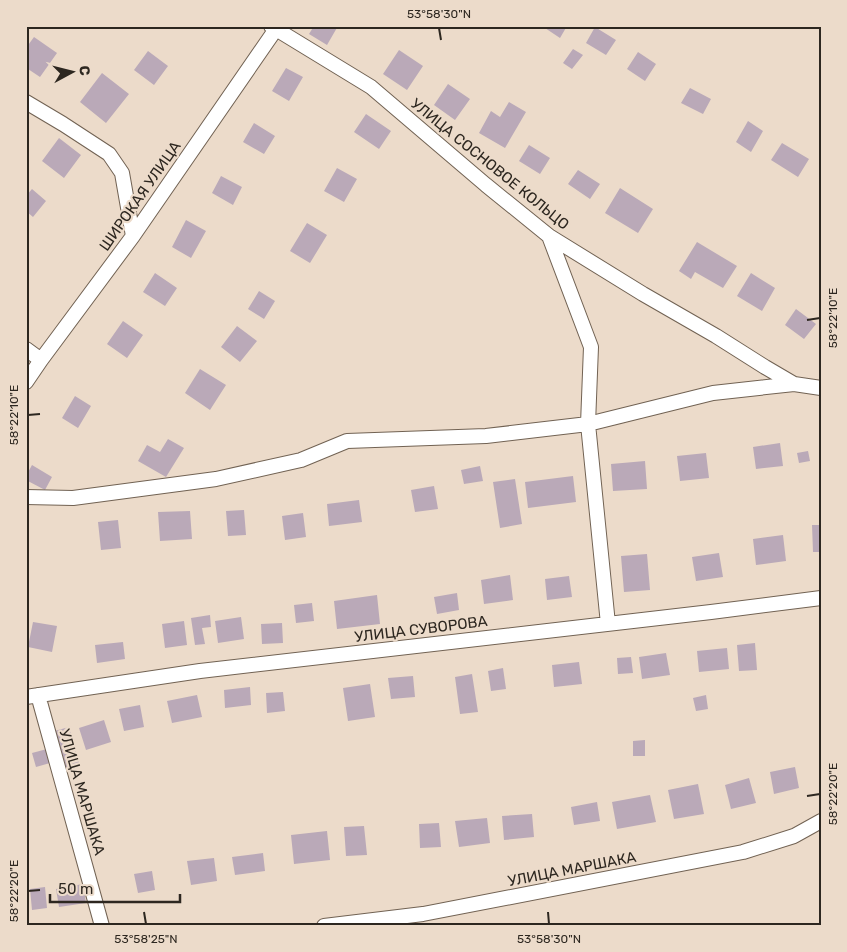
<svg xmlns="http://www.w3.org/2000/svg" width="847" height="952" font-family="Rubik,sans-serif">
<rect width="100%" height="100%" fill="#ecdbca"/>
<path fill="#baa9b8" d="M 314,26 L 338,26 L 327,45 L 309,34 Z
M 542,26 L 567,26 L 560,38 Z
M 595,27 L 616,40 L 606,55 L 586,43 Z
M 34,37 L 57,53 L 40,77 L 28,69 L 26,71 L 26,48 Z
M 573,49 L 583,55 L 572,69 L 563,63 Z
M 399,50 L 423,66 L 407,90 L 383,74 Z
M 148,51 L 168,66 L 154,85 L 134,70 Z
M 638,52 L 656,64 L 645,81 L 627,69 Z
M 286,68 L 303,77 L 289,101 L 272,91 Z
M 102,73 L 129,94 L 106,123 L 80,102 Z
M 448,84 L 470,99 L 455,120 L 434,105 Z
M 690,88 L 711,99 L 703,114 L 681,103 Z
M 509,102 L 526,112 L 505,148 L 479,133 L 491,111 L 500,117 Z
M 366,114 L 391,131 L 379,149 L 354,132 Z
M 748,121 L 763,131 L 751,152 L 736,142 Z
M 254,123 L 275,136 L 264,154 L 243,142 Z
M 59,138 L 81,155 L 64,178 L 42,161 Z
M 782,143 L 809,159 L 798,177 L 771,160 Z
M 529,145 L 550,158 L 540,174 L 519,161 Z
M 337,168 L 357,179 L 344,202 L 324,191 Z
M 578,170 L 600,184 L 590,199 L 568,184 Z
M 221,176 L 242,187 L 233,205 L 212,193 Z
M 620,188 L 653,209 L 638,233 L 605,213 Z
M 32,189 L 46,201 L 33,217 L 26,211 L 26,196 Z
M 186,220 L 206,231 L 191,258 L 172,247 Z
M 307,223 L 327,235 L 310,263 L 290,251 Z
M 697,242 L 737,266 L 723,288 L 695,272 L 691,279 L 679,271 Z
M 155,273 L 177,288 L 165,306 L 143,292 Z
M 751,273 L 775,288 L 762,311 L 737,296 Z
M 259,291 L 275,301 L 264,319 L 248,309 Z
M 796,309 L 816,324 L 804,339 L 785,325 Z
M 123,321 L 143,335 L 127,358 L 107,344 Z
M 237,326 L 257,341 L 240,362 L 221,347 Z
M 200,369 L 226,385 L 210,410 L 185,393 Z
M 75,396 L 91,406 L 78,428 L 62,418 Z
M 168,439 L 184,448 L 166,477 L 138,461 L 147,445 L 160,452 Z
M 780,443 L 783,466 L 756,469 L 753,447 Z
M 808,451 L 810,461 L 799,463 L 797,453 Z
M 706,453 L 709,478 L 680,481 L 677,456 Z
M 645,461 L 647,489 L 613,491 L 611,464 Z
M 32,465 L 52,477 L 45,490 L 26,480 L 26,476 Z
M 480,466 L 483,481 L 464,484 L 461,470 Z
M 573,476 L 576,502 L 528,508 L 525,482 Z
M 515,479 L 522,524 L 500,528 L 493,482 Z
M 434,486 L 438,509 L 415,512 L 411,490 Z
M 359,500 L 362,522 L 329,526 L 327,504 Z
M 244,510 L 246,535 L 228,536 L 226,511 Z
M 190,511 L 192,539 L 160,541 L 158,512 Z
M 303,513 L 306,537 L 285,540 L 282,516 Z
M 118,520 L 121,548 L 101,550 L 98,522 Z
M 812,525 L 821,525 L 821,552 L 813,552 Z
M 783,535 L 786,561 L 756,565 L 753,539 Z
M 719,553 L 723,577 L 696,581 L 692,557 Z
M 647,554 L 650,590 L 624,592 L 621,556 Z
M 510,575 L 513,600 L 484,604 L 481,580 Z
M 569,576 L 572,597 L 547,600 L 545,579 Z
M 457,593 L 459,610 L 437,614 L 434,597 Z
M 377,595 L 380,624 L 337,629 L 334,601 Z
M 312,603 L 314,621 L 296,623 L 294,605 Z
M 210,615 L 211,627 L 202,628 L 205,644 L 195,645 L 191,618 Z
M 241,617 L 244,639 L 218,643 L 215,621 Z
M 184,621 L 187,645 L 165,648 L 162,624 Z
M 33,622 L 57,626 L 52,652 L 28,647 Z
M 282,623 L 283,643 L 262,644 L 261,624 Z
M 123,642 L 125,659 L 97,663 L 95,645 Z
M 755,643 L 757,670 L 739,671 L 737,645 Z
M 727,648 L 729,669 L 699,672 L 697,651 Z
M 666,653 L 670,675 L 642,679 L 639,657 Z
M 631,657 L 633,673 L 618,674 L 617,658 Z
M 579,662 L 582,684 L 554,687 L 552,665 Z
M 503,668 L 506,689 L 491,691 L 488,671 Z
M 472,674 L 478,712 L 460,714 L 455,677 Z
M 413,676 L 415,697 L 391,699 L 388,678 Z
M 370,684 L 375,717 L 348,721 L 343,688 Z
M 250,687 L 251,705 L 225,708 L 224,690 Z
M 283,692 L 285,711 L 267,713 L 266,693 Z
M 197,695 L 202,717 L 172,723 L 167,701 Z
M 706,695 L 708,709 L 696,711 L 693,698 Z
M 140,705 L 144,727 L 124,731 L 119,709 Z
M 104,720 L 111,742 L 86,750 L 79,728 Z
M 69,727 L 80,766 L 62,771 L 51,732 Z
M 645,740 L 645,756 L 633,756 L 633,741 Z
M 47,749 L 50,763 L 36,767 L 32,753 Z
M 795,767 L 799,788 L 774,794 L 770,772 Z
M 749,778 L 756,803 L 731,809 L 725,785 Z
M 698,784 L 704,814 L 674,819 L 668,790 Z
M 650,795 L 656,822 L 617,829 L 612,802 Z
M 597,802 L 600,821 L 574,825 L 571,807 Z
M 532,814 L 534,837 L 504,840 L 502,816 Z
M 487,818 L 490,843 L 459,847 L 455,821 Z
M 439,823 L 441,847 L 420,848 L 419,824 Z
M 364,826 L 367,855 L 346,856 L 344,827 Z
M 327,831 L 330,860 L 294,864 L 291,835 Z
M 263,853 L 265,871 L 235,875 L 232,857 Z
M 214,858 L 217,881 L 191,885 L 187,861 Z
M 152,871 L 155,890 L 138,893 L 134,874 Z
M 83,884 L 86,903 L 59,907 L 56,889 Z
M 45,887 L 47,908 L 32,910 L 30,889 Z"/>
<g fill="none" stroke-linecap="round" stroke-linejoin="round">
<defs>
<path id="street" d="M 271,26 L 371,87 L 486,185 L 549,236 L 643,294 L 716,336 L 765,367 L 794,384 L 821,388
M 26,102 L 63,124 L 109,154 L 122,173 L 133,236
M 549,236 L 591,347 L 588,424 L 608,624
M 26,349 L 41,360
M 26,382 L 41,360 L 133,236 L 278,26
M 26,497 L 73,498 L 216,479 L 301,460 L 347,441 L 486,436 L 588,424 L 713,393 L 794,384
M 38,695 L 102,926
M 26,697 L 200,671 L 711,612 L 821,598
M 324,926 L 423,914 L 743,852 L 794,836 L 821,821"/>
</defs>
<use href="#street" stroke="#716253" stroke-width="16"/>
<use href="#street" stroke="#fff" stroke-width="14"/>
</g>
<path fill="none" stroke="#2d2720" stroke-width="2" d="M 439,28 L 441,40M 807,320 L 820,318M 28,415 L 40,414M 807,796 L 820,794M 28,891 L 40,890M 144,912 L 146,924M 548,912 L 549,924"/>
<g text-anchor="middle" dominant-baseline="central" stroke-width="4.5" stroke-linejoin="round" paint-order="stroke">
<g font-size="15" fill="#2d2720" stroke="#ecdbca">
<text transform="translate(490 164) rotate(39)">УЛИЦА СОСНОВОЕ КОЛЬЦО</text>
<text transform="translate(140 196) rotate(-55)">ШИРОКАЯ УЛИЦА</text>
<text transform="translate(421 629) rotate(-7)">УЛИЦА СУВОРОВА</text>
<text transform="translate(82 792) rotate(74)">УЛИЦА МАРШАКА</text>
<text transform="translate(572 869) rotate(-11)">УЛИЦА МАРШАКА</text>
</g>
</g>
<rect width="847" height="952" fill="none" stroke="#ecdbca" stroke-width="55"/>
<g transform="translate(72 72) rotate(83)" stroke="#ecdbca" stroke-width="4" paint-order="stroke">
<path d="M0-4L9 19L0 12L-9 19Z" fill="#2d2720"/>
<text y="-8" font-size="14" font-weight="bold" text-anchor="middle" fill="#2d2720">С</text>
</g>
<path d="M50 894v8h130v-8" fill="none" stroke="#2d2720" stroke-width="2.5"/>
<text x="58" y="894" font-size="15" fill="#2d2720" stroke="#ecdbca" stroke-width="4" paint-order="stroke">50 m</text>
<rect x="28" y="28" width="792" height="896" fill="none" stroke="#2d2720" stroke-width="2"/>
<g font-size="12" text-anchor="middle" fill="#2d2720">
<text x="439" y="18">53°58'30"N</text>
<text transform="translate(833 318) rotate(-90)" y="4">58°22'10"E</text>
<text transform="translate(14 415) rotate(-90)" y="4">58°22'10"E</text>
<text transform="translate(833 794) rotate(-90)" y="4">58°22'20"E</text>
<text transform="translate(14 891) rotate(-90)" y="4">58°22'20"E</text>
<text x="146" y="943">53°58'25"N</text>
<text x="549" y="943">53°58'30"N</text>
</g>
</svg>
